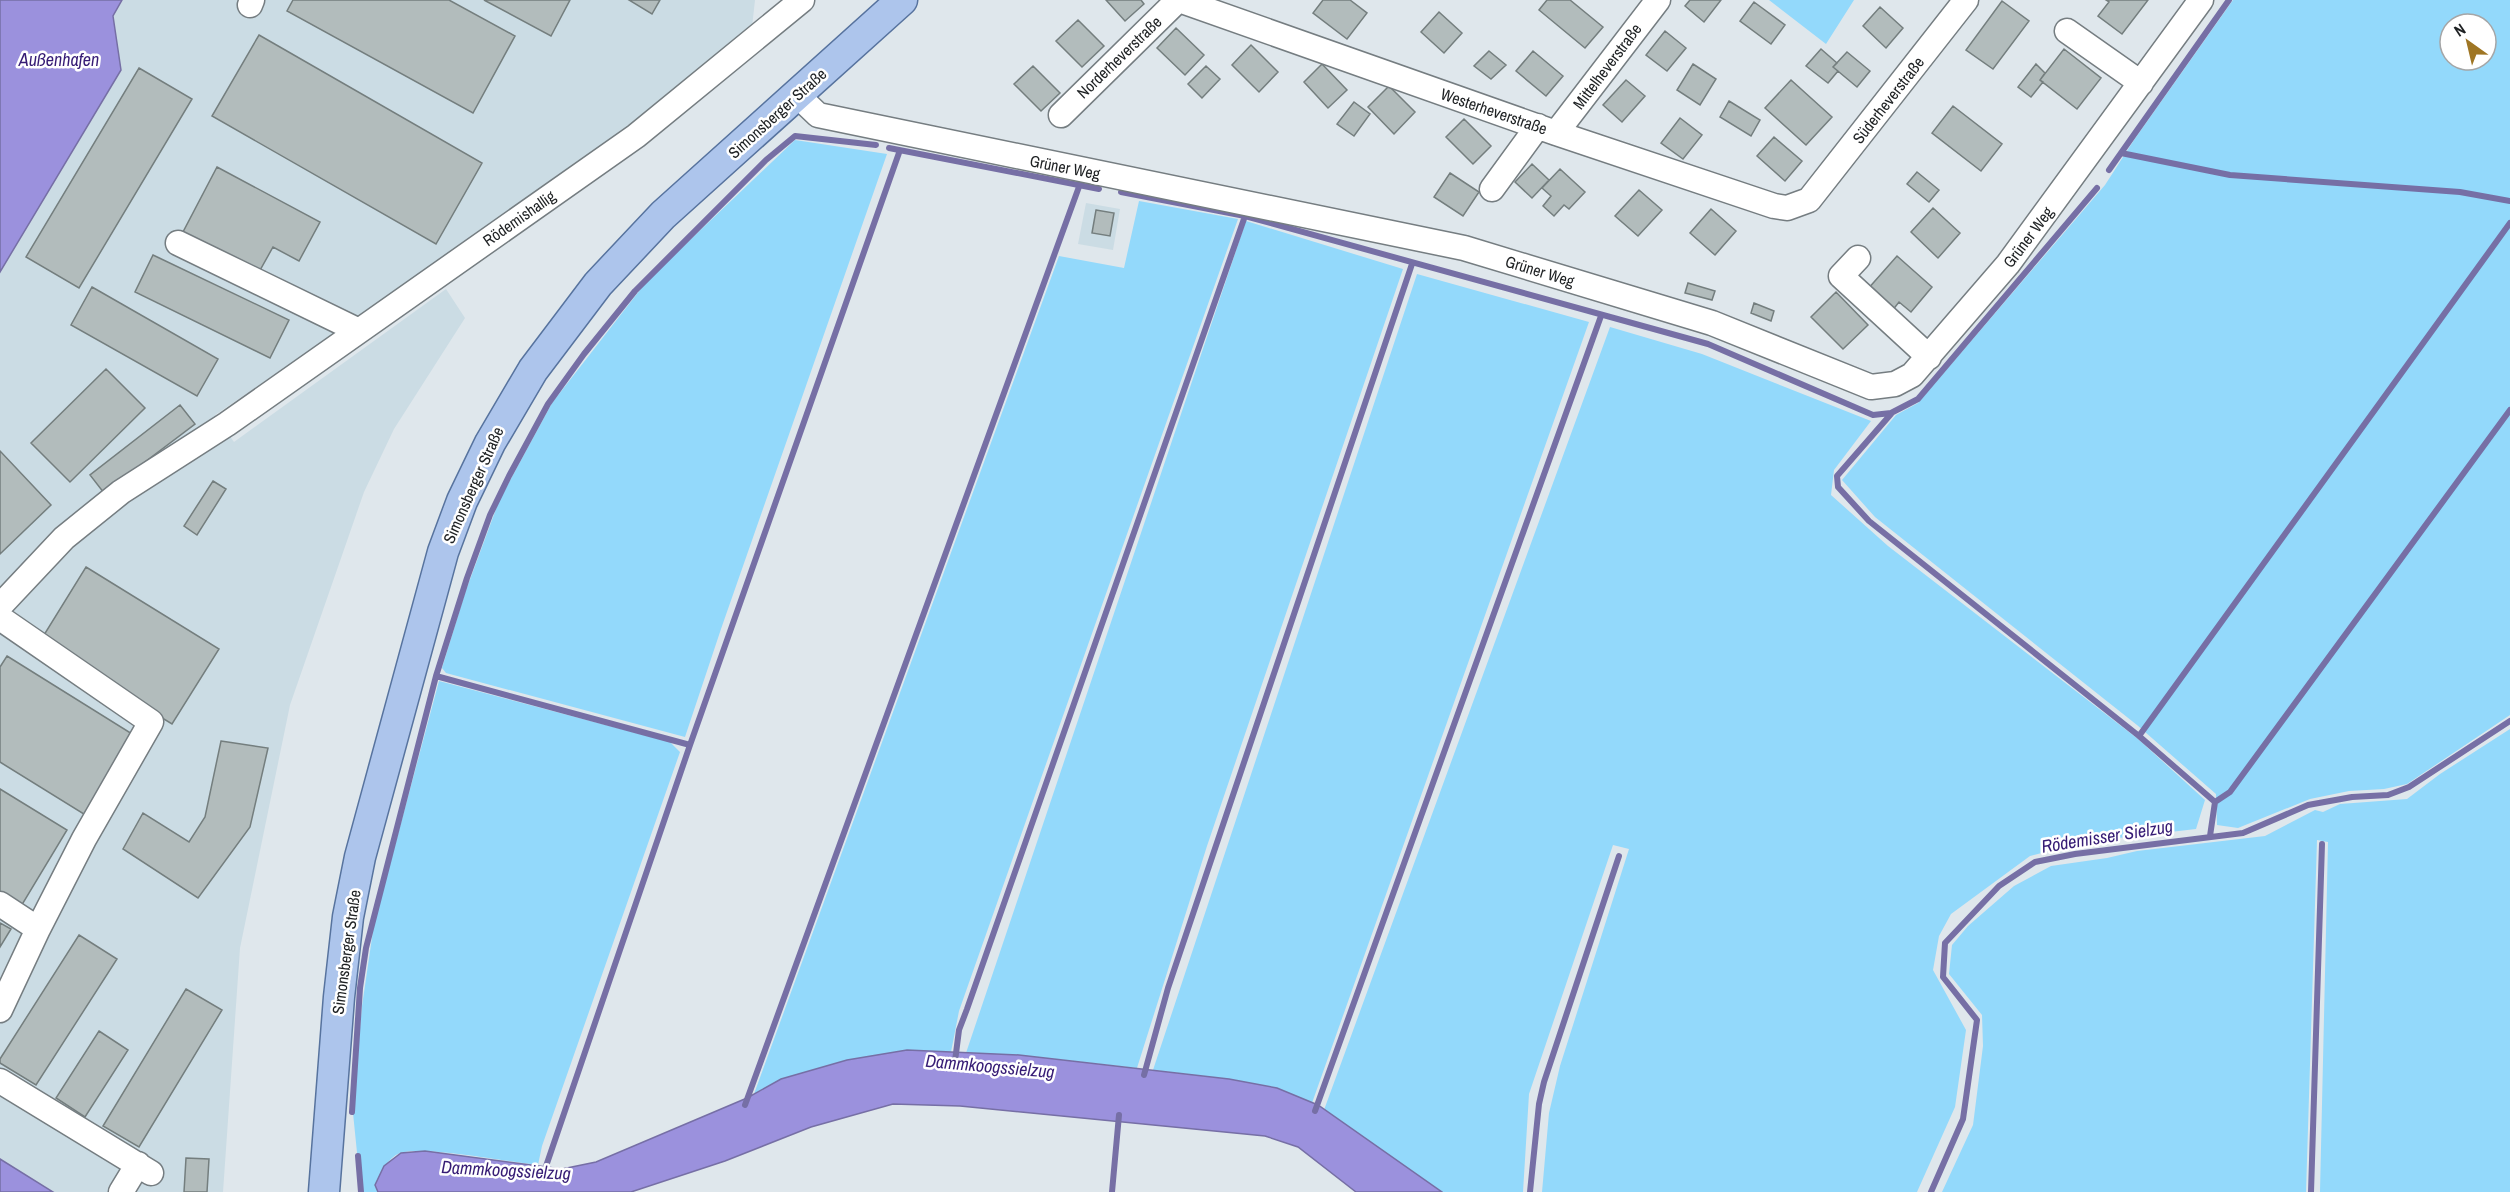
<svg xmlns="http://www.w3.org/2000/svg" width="2510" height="1192" font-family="'Archivo Narrow',sans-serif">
<rect width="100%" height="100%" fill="#dfe7ec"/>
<path fill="#cbdce4" d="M 122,0 L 755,0 L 751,36 L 624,137 L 215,415 L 234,442 L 446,289 L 465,318 L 394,429 L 364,492 L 290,705 L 240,948 L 223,1192 L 0,1192 L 0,272 L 120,70 L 113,16 Z
M 1086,203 L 1120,209 L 1113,250 L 1078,244 Z"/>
<path fill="#93d9fb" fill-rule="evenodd" d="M 1769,0 L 1854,0 L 1826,44 Z
M 2233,0 L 2510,0 L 2510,715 L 2407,784 L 2384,789 L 2349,791 L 2310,799 L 2238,828 L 2217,825 L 2216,794 L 2137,725 L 1875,517 L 1842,480 L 1896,415 L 1918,403 L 2105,185 L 2134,140 ZM 2450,24 L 2486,24 L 2486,60 L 2450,60 Z
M 795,140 L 887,154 L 721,629 L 685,737 L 446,673 L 442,668 L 465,593 L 499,501 L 552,403 L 647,281 Z
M 1139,201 L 1238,219 L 959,1011 L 951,1052 L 907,1050 L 781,1079 L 754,1094 L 1059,256 L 1124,268 Z
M 1246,221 L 1403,269 L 1207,846 L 1137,1068 L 1019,1055 L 966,1053 Z
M 1417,274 L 1589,322 L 1312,1103 L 1277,1088 L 1229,1079 L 1153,1070 Z
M 1610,327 L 1702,354 L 1871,421 L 1834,470 L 1831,495 L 1888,546 L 2138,739 L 2205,800 L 2196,829 L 2084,842 L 2030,856 L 1951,914 L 1939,936 L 1933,970 L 1966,1030 L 1955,1107 L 1917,1192 L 1542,1192 L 1549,1113 L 1560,1066 L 1629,849 L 1613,845 L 1529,1094 L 1523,1192 L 1442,1192 L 1324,1110 Z
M 439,681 L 670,742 L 680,752 L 542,1146 L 538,1165 C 510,1162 421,1145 400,1153 C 387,1158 381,1173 375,1185 L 378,1192 L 361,1192 L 353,1113 L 354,1094 L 362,1006 L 374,924 Z
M 2510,729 L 2510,1192 L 2320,1192 L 2328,842 L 2317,840 L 2306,1192 L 1942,1192 L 1973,1125 L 1983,1046 L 1982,1015 L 1949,974 L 1952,945 L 1968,926 L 2014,886 L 2051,866 L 2107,858 L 2137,851 L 2265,836 L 2315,810 L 2323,812 L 2340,804 L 2407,799 L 2440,774 Z"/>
<path fill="#9b91dd" stroke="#766fa5" stroke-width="1.5" d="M 0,0 L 122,0 L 113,16 L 121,70 L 0,272 Z
M 907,1050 L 1019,1055 L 1229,1079 L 1277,1088 L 1318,1105 L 1442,1192 L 1356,1192 L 1298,1147 L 1265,1136 L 960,1106 L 893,1104 L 811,1127 L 725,1161 L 631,1192 L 378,1192 L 375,1185 L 384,1166 L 401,1153 L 425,1151 L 562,1169 L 596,1162 L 747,1098 L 781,1079 L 847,1060 Z
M 0,1159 L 53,1192 L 0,1192 Z"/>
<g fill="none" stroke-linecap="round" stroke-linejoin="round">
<path stroke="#766fa5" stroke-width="6" d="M 889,148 L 1099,189
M 2121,153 L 2230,175 L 2460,192 L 2510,201
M 2109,170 L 2229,0
M 1121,192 L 1245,216 L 1708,344 L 1873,415 L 1891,413 L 1918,399 L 2097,188
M 1891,414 L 1837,476 L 1838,487 L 1869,521 L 2139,736 L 2215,802 L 2210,836
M 436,676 L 690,745
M 2139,736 L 2510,223
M 2215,802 L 2230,792 L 2510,410
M 955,1061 L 959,1030 L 967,1009 L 1245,216
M 1144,1075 L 1168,988 L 1412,264
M 745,1105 L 1080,184
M 1315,1111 L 1601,316
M 352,1112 L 360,988 L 366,948 L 436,676 L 467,578 L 490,515 L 509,476 L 548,404 L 584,354 L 635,291 L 766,160 L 795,136 L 876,145
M 358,1156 L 361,1192
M 543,1175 L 690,745 L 900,150
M 1112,1192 L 1119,1115
M 1530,1192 L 1539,1104 L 1544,1082 L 1619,856
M 1931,1192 L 1963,1119 L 1977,1020 L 1943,977 L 1945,943 L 1999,886 L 2035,862 L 2075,854 L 2243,833 L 2308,805 L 2352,797 L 2388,795 L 2409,787 L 2510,721
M 2311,1192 L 2322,844"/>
</g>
<path fill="#b2bcbc" stroke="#747e7e" stroke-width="1.5" d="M 293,0 L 449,0 L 515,36 L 473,113 L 287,11 Z
M 484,0 L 570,0 L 551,36 Z
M 629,0 L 660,0 L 652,14 Z
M 1106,0 L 1141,0 L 1144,4 L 1125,21 Z
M 1323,0 L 1350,0 L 1367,13 L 1347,39 L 1313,13 Z
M 1547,0 L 1570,0 L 1603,27 L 1585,48 L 1539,10 Z
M 1690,0 L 1721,0 L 1704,22 L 1685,6 Z
M 2106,0 L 2148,0 L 2122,34 L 2098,16 L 2109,2 Z
M 2002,1 L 2029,21 L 1993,69 L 1966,50 Z
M 1754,2 L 1785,25 L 1771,44 L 1740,21 Z
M 1880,7 L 1903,28 L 1886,48 L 1863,26 Z
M 1439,12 L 1462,33 L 1444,53 L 1421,32 Z
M 1078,20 L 1104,46 L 1082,67 L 1056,41 Z
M 1176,28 L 1204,55 L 1185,75 L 1157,48 Z
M 1665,31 L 1686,48 L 1667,71 L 1646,55 Z
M 259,35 L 482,163 L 436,244 L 212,116 Z
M 1251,45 L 1278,72 L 1259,92 L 1232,65 Z
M 1821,49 L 1837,63 L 1833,67 L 1838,71 L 1828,83 L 1806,66 Z
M 2064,49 L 2101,78 L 2077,109 L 2040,80 Z
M 1489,51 L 1506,65 L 1491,79 L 1474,66 Z
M 1533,51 L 1563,76 L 1546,96 L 1516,71 Z
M 1847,52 L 1870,71 L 1857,87 L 1833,67 Z
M 1322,64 L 1347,90 L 1328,108 L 1304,82 Z
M 1693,64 L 1716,79 L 1700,105 L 1677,90 Z
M 2036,64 L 2045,73 L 2040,80 L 2043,82 L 2031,97 L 2018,87 Z
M 1033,66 L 1060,93 L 1041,111 L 1014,84 Z
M 1206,66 L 1220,79 L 1202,98 L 1188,84 Z
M 139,68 L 192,99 L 79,288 L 26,257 Z
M 1626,80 L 1645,96 L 1622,122 L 1603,105 Z
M 1791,80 L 1832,117 L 1806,145 L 1765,108 Z
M 1389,86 L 1415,112 L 1394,134 L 1368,107 Z
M 1729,101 L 1760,120 L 1751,136 L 1720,117 Z
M 1354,102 L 1370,114 L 1354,136 L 1337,124 Z
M 1953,106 L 2002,144 L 1981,171 L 1932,133 Z
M 1680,118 L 1702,135 L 1683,159 L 1661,143 Z
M 1464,119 L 1491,146 L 1473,164 L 1446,137 Z
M 1774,137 L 1802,161 L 1785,181 L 1757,156 Z
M 1532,164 L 1549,180 L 1532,198 L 1515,182 Z
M 217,167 L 320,222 L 299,261 L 273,247 L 259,272 L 183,232 Z
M 1560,169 L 1585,192 L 1569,209 L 1564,205 L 1554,216 L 1543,206 L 1551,196 L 1542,188 Z
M 1917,172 L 1939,190 L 1929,202 L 1907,184 Z
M 1450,173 L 1479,192 L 1463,216 L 1434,197 Z
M 1639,190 L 1662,210 L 1638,236 L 1615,216 Z
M 1933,208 L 1960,233 L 1938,258 L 1911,232 Z
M 1711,209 L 1736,231 L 1715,255 L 1690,233 Z
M 1096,210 L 1114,213 L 1110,236 L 1092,233 Z
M 153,255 L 289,320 L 270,358 L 135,292 Z
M 1897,256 L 1932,287 L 1911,312 L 1899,302 L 1892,311 L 1867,290 Z
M 1688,283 L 1715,291 L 1712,300 L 1685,293 Z
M 92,287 L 218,359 L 197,396 L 71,325 Z
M 1836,292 L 1868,325 L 1843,349 L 1811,317 Z
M 1754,303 L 1774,311 L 1771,321 L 1751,313 Z
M 106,369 L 145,408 L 70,482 L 31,443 Z
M 180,405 L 195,424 L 104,493 L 90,475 Z
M 0,451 L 51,505 L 0,554 Z
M 213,481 L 226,489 L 197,535 L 184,526 Z
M 86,567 L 219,649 L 172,724 L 39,643 Z
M 7,656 L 137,737 L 87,816 L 0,762 L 0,667 Z
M 221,741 L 268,748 L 250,827 L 198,898 L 123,849 L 143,813 L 189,842 L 205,817 Z
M 0,789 L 67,830 L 20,908 L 0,896 Z
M 0,923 L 11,929 L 0,947 Z
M 79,935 L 117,959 L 36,1085 L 0,1063 L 0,1059 Z
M 186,989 L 222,1010 L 139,1147 L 103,1126 Z
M 99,1031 L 128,1050 L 85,1117 L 56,1098 Z
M 186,1158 L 209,1159 L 207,1192 L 184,1192 Z"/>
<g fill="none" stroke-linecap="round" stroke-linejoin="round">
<defs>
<path id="minor" d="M 1179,0 L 1556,133 L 1774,206 L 1787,208 L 1809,200 L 1966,0
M 250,5 L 252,0
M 2067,31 L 2141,83
M 797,95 L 818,115 L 1464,248 L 1712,323 L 1871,387 L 1895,384 L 1912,375 L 2008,264 L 2201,0
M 1061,115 L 1178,0
M 1556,133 L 1658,0
M 1492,189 L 1538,126
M 178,243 L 359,331
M 1858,258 L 1841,276 L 1929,357
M 0,606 L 64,538 L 121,492 L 227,424 L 636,136 L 802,0
M 0,618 L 151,722 L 84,839 L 38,929 L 0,904
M 0,1010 L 38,929
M 0,1081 L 151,1173
M 121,1192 L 138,1164"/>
<path id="major" d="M 324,1192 L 339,997 L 348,917 L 360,857 L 443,552 L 462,501 L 490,443 L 533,370 L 598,284 L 663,215 L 902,0"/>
</defs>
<use href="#minor" stroke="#757d81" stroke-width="27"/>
<use href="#major" stroke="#57739e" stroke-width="33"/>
<use href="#minor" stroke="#fff" stroke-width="24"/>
<use href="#major" stroke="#adc5ec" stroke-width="30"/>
</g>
<g text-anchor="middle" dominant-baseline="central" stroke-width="5" stroke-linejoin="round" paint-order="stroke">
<g font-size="16" fill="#1e2123" stroke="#fff">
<text transform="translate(1119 57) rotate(-44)">Norderheverstraße</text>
<text transform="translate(1607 66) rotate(-53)">Mittelheverstraße</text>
<text transform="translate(1888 100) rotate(-52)">Süderheverstraße</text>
<text transform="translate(1494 111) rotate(19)">Westerheverstraße</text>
<text transform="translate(777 113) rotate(-42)">Simonsberger Straße</text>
<text transform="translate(1065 167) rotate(11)">Grüner Weg</text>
<text transform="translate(519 218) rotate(-35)">Rödemishallig</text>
<text transform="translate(2028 237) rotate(-53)">Grüner Weg</text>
<text transform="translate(1540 271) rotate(17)">Grüner Weg</text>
<text transform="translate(473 485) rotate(-66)">Simonsberger Straße</text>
<text transform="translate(346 952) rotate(-82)">Simonsberger Straße</text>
</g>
<g font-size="18" font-style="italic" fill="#361c75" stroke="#fff">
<text x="59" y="59">Außenhafen</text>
<text transform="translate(2107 836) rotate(-9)">Rödemisser Sielzug</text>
<text transform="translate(990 1066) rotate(5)">Dammkoogssielzug</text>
<text transform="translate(506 1170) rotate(3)">Dammkoogssielzug</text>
</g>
</g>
<g transform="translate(2468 42) rotate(326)"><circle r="28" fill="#ffffff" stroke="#a5a6a7" stroke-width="1.5"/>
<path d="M0-4.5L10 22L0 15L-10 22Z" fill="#9f7624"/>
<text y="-9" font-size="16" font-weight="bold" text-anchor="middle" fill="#1e2123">N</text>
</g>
</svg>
